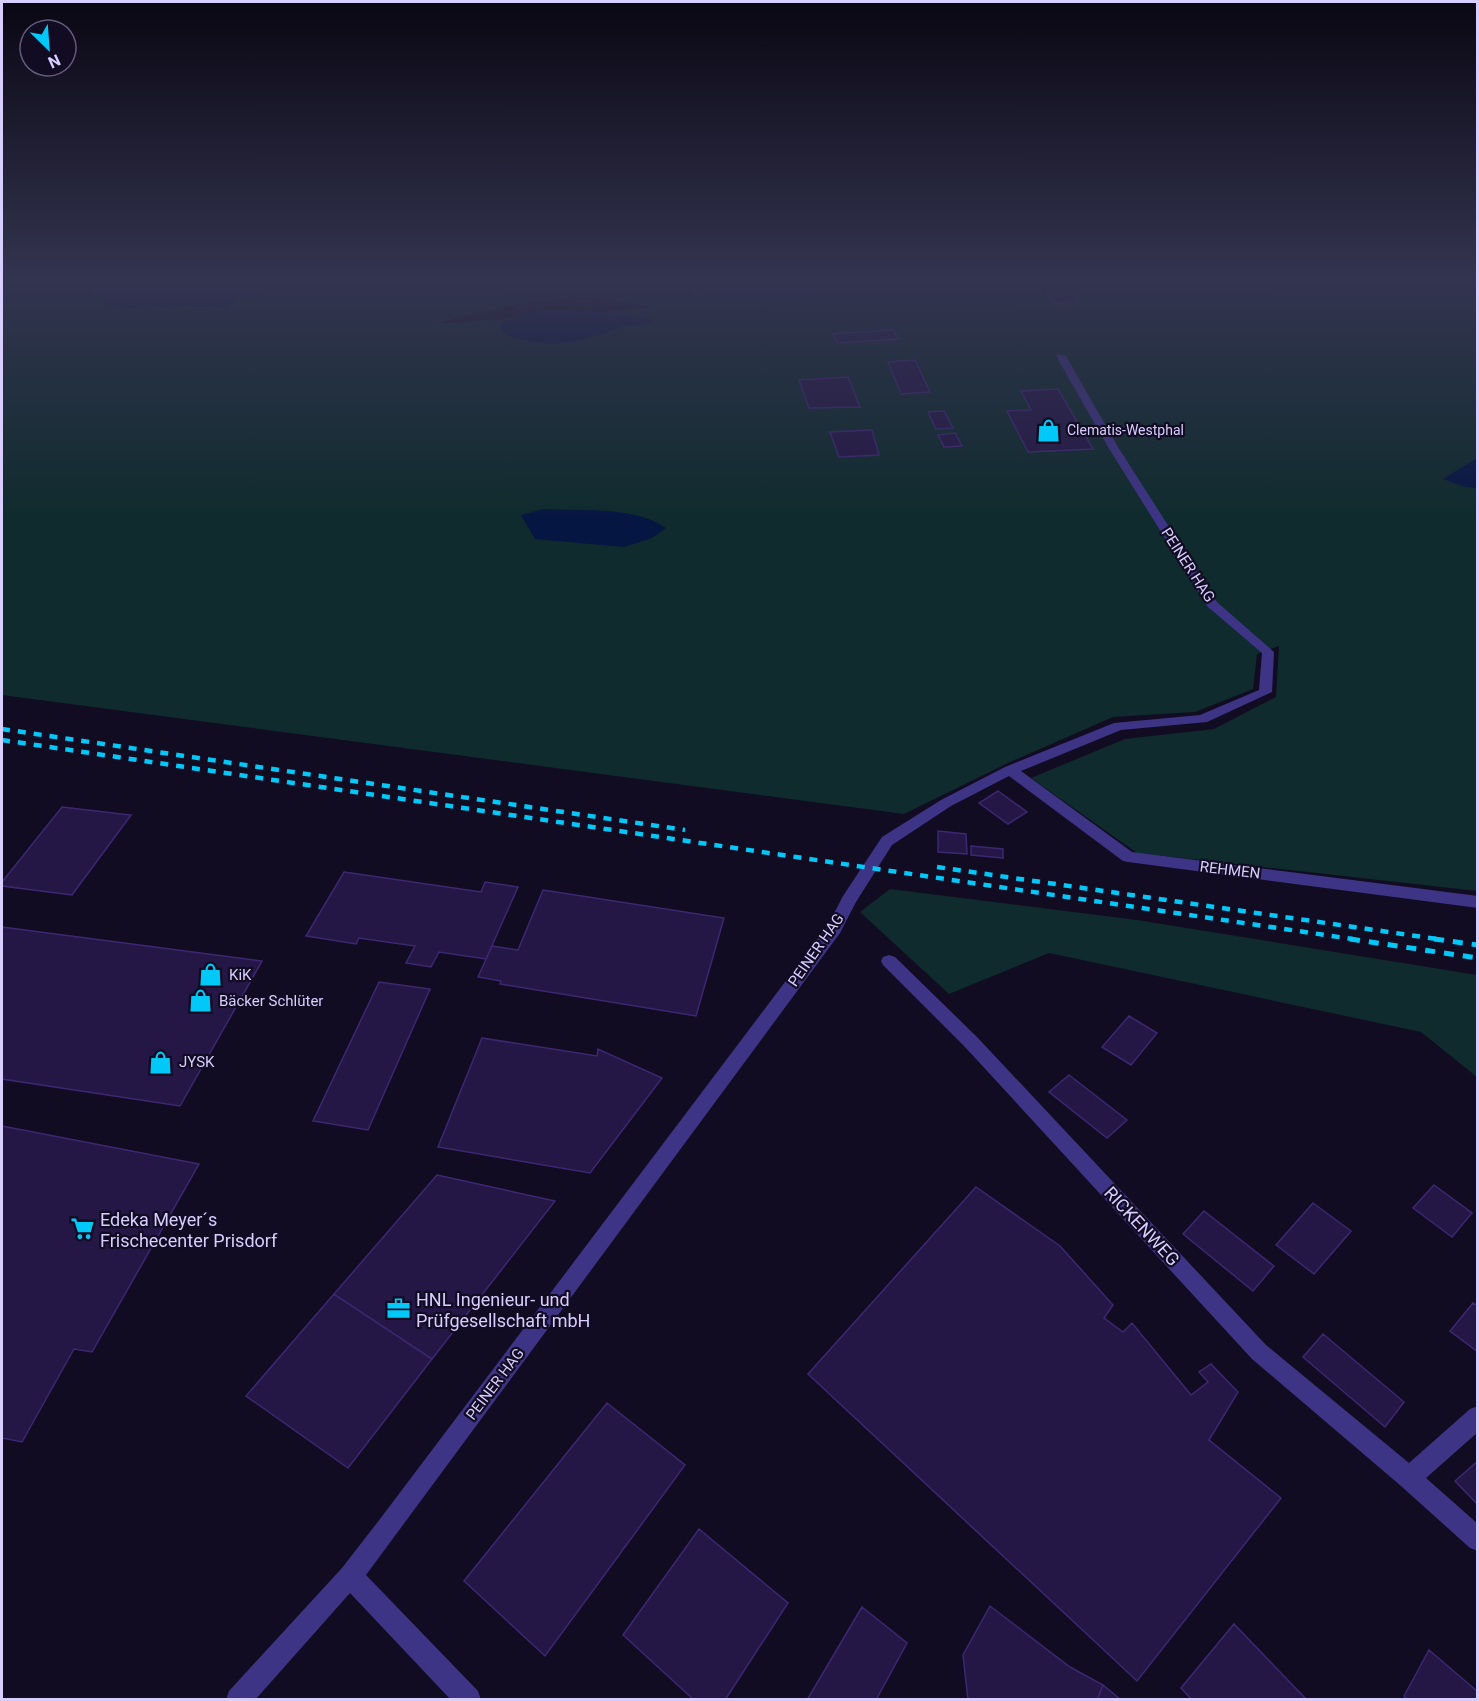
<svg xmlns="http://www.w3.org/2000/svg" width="1479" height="1701" font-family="Roboto,sans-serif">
<rect width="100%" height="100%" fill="#120c23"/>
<path fill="#0f2b2d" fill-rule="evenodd" d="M 2,281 L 1477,281 L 1477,891 L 1137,853 L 1031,778 L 1125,739 L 1214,729 L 1276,697 L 1279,646 L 1257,654 L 1253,689 L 1195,712 L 1113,717 L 1010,762 L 904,814 L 2,695 ZM 599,297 L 652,308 L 436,324 C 486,307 546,299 599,297 Z
M 890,889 L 1137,920 L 1477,975 L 1477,1077 L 1421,1032 L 1049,953 L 949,994 L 860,912 Z"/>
<path fill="#061642" d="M 190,281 L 240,281 L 264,286 L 239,297 L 227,308 L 182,306 L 126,309 L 109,305 L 102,300 L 95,288 C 126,281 158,287 190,281 Z
M 680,281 L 835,281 L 838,288 C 787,300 734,299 683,286 Z
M 546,310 L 601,312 L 652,320 L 653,324 L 625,326 L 583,340 L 551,344 L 512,338 L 501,331 L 502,322 Z
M 1477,458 L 1477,488 L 1465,487 L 1443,479 Z
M 543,509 C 581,511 635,506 666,528 L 652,538 L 624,547 L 535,539 L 521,515 Z"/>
<path fill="#241745" stroke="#3d2773" stroke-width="1.5" d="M 1073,294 L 1080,301 L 1054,304 L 1047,296 Z
M 893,330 L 899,339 L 837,343 L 833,334 Z
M 915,360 L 930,392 L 901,394 L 888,362 Z
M 848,377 L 860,407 L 809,408 L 799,380 Z
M 1058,389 L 1093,449 L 1028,452 L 1007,411 L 1031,410 L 1021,391 Z
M 944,411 L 953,428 L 936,429 L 928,412 Z
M 872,430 L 879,455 L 839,457 L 830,432 Z
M 955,433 L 962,446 L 944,447 L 938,435 Z
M 998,791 L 1027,812 L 1008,824 L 979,803 Z
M 62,807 L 131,815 L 72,895 L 2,886 L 2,882 Z
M 938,831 L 966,834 L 967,854 L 938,852 Z
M 971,846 L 1003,849 L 1003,858 L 971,855 Z
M 344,872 L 481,892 L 485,882 L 518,887 L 486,959 L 439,952 L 431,967 L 406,963 L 415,946 L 359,938 L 356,944 L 306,936 Z
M 543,890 L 724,918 L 696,1016 L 500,984 L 501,981 L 478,977 L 492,946 L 518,950 Z
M 2,927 L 262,961 L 180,1106 L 2,1079 Z
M 379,982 L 430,989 L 368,1130 L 313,1121 Z
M 1129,1016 L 1157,1033 L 1131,1065 L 1102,1047 Z
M 482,1038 L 597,1056 L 598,1049 L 662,1078 L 590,1173 L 438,1147 Z
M 1069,1075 L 1127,1120 L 1107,1138 L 1049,1092 Z
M 2,1126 L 199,1164 L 92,1352 L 74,1349 L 22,1442 L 2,1438 Z
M 437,1175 L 555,1201 L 432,1359 L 334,1294 Z
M 1434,1185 L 1472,1213 L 1452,1237 L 1413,1208 Z
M 976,1187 L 1060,1246 L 1113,1305 L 1104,1318 L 1123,1332 L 1132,1323 L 1191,1395 L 1208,1382 L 1199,1372 L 1211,1364 L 1238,1392 L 1209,1440 L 1281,1498 L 1137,1681 L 808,1374 Z
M 1313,1203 L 1351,1231 L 1314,1274 L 1276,1245 Z
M 1204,1211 L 1274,1266 L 1253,1291 L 1183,1234 Z
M 334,1294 L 432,1359 L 348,1468 L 246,1396 Z
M 1473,1303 L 1478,1306 L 1478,1352 L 1450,1331 Z
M 1323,1334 L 1404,1402 L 1385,1427 L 1303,1357 Z
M 607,1403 L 685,1465 L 545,1656 L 464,1581 Z
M 1478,1461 L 1478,1505 L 1455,1481 Z
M 699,1529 L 788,1603 L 725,1700 L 694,1700 L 623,1635 Z
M 990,1606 L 1070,1667 L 1103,1685 L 1097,1700 L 968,1700 L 963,1655 Z
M 862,1607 L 907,1643 L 876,1700 L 807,1700 Z
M 1234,1624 L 1307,1700 L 1192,1700 L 1181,1688 Z
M 1429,1650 L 1478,1692 L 1478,1700 L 1408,1700 L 1404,1696 Z
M 1103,1685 L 1121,1700 L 1097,1700 Z"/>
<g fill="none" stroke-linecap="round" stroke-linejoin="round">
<path fill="#3e3485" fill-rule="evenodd" d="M 1058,354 L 1066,356 L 1118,447 L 1217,602 L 1274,652 L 1272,692 L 1207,722 L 1121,730 L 1021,771 L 1132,852 L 1478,896 L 1478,908 L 1128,862 L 1123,861 L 1009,776 L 951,806 L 892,845 L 856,902 L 840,933 L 366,1575 L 478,1691 L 481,1700 L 451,1700 L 350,1593 L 255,1700 L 226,1700 L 229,1691 L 342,1568 L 380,1519 L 828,925 L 843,896 L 882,837 L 941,800 L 1005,767 L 1114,723 L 1200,715 L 1259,690 L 1262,653 L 1208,607 L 1108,447 L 1056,356 Z
M 889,955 L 895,957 L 977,1037 L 1266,1345 L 1409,1463 L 1470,1409 L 1478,1406 L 1478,1432 L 1426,1478 L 1478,1524 L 1478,1551 L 1470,1548 L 1401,1486 L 1252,1359 L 965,1047 L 883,965 L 881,961 L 883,957 Z"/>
<path stroke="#00c9f9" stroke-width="4.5" stroke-dasharray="8 8" stroke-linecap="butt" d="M 2,729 L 685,830
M 2,740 L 1359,940
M 937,867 L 1444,940"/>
<path stroke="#00c9f9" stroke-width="5" stroke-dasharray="10 9" stroke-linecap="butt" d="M 1350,939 L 1478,958
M 1434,939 L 1478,945"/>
</g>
<linearGradient id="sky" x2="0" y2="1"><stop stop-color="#0a0713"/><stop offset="0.54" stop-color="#333450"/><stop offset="1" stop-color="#333450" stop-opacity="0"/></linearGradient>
<rect width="1479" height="519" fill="url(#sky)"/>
<defs>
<symbol id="shop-bare" viewBox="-9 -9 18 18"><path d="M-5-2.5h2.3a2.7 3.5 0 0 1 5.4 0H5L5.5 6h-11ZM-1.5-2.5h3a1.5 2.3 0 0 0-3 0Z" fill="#00c9f9" stroke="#120c23" stroke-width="2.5" paint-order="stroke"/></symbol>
<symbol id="supermarket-bare" viewBox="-9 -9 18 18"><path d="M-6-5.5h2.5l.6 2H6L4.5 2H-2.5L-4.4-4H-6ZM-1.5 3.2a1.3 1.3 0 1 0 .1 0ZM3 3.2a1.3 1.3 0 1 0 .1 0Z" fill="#00c9f9" stroke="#120c23" stroke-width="2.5" paint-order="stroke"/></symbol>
<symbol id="office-bare" viewBox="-9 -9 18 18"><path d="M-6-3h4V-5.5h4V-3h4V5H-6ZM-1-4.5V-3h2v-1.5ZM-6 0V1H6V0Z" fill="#00c9f9" stroke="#120c23" stroke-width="2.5" paint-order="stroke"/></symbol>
</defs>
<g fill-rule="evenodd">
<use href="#shop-bare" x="1032" y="414" width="33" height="33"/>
<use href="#shop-bare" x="194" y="958" width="33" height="33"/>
<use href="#shop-bare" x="184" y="984" width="33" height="33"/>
<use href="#shop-bare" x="144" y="1046" width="33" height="33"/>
<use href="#supermarket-bare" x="66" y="1212" width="33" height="33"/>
<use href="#office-bare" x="382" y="1292" width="33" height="33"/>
</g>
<g text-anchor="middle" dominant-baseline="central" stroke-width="4.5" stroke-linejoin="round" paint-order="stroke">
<g font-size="14" fill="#d8ceff" stroke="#120c23" text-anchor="start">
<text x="1067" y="430">Clematis-Westphal</text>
</g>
<g font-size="15" fill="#d8ceff" stroke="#120c23">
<text transform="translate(1188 565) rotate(57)">PEINER HAG</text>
<text transform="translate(1230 870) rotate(7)">REHMEN</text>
<text transform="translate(816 950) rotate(-55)">PEINER HAG</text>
<text transform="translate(495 1384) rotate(-53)">PEINER HAG</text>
</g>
<g font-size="15" fill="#d8ceff" stroke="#120c23" text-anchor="start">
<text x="229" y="975">KiK</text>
<text x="219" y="1001">Bäcker Schlüter</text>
<text x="179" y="1062">JYSK</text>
</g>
<g font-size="18" fill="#d8ceff" stroke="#120c23" text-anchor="start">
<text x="100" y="1219">Edeka Meyer´s<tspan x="100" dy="21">Frischecenter Prisdorf</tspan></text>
<text x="416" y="1299">HNL Ingenieur- und<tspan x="416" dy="21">Prüfgesellschaft mbH</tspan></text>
</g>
<g font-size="18" fill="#d8ceff" stroke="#120c23">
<text transform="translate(1142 1226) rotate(47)">RICKENWEG</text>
</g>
</g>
<rect width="1479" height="1701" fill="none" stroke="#d8ceff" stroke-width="6"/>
<g transform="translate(48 48) rotate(155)"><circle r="28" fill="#120c23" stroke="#615a7b" stroke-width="1.5"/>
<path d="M0-4.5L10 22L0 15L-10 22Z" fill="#00c9f9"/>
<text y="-9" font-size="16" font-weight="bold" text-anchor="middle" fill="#d8ceff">N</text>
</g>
</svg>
